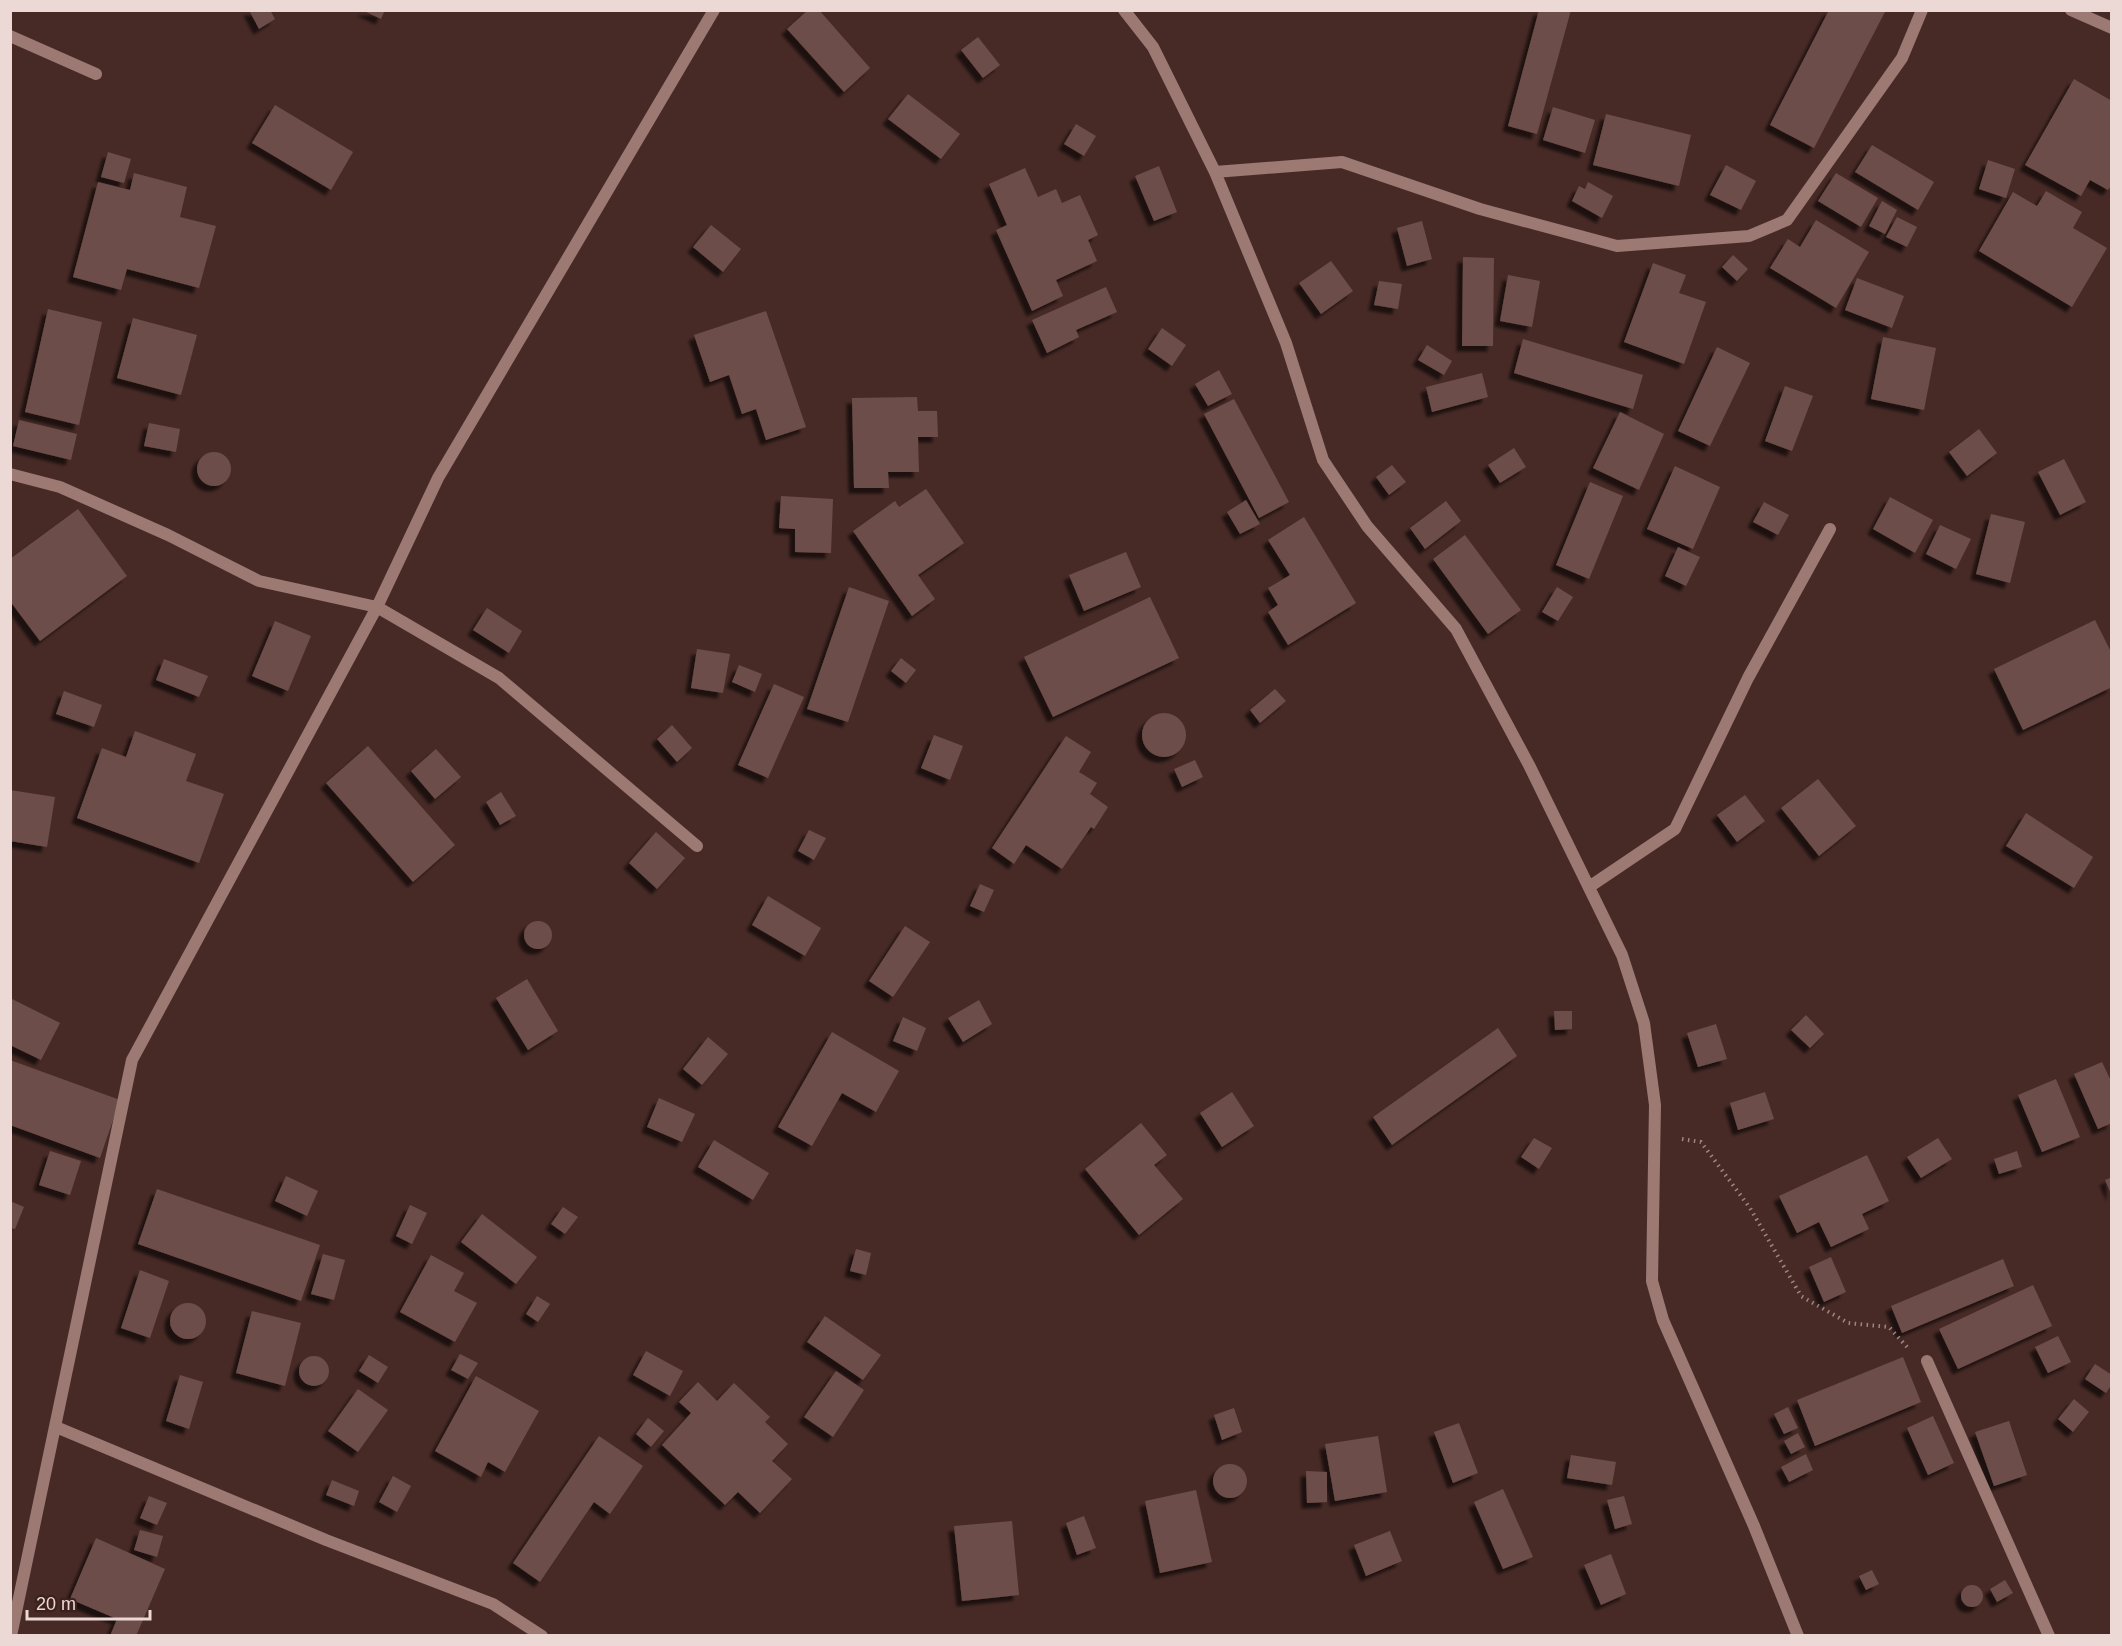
<svg xmlns="http://www.w3.org/2000/svg" width="2122" height="1646" font-family="Arial,sans-serif">
<defs>
<filter id="shadow"><feDropShadow dx="-5.5" dy="5.5" stdDeviation="1.5" flood-color="#0009"/></filter>
</defs>
<rect width="100%" height="100%" fill="#472a26"/>
<path fill="#6d4d48" filter="url(#shadow)" d="M 249,10 L 270,10 L 275,19 L 259,29 Z
M 362,10 L 385,10 L 381,19 Z
M 808,10 L 819,10 L 870,68 L 844,92 L 787,29 Z
M 1539,10 L 1571,10 L 1537,134 L 1508,126 Z
M 1829,10 L 1886,10 L 1814,148 L 1770,125 Z
M 978,37 L 1000,65 L 983,78 L 961,50 Z
M 2074,79 L 2112,101 L 2112,185 L 2108,190 L 2090,180 L 2081,196 L 2025,165 Z
M 908,94 L 960,134 L 941,159 L 888,119 Z
M 275,105 L 353,152 L 331,190 L 252,143 Z
M 1553,107 L 1595,120 L 1585,153 L 1543,140 Z
M 1606,114 L 1691,135 L 1679,186 L 1593,165 Z
M 1076,124 L 1096,136 L 1084,156 L 1064,144 Z
M 1872,145 L 1934,182 L 1918,210 L 1855,172 Z
M 108,152 L 131,159 L 124,183 L 101,177 Z
M 1988,160 L 2015,169 L 2006,198 L 1979,189 Z
M 1726,165 L 1756,181 L 1741,210 L 1710,195 Z
M 1159,166 L 1177,212 L 1154,221 L 1135,176 Z
M 1025,168 L 1038,197 L 1056,189 L 1062,203 L 1080,195 L 1098,235 L 1088,240 L 1097,261 L 1056,280 L 1063,296 L 1032,311 L 996,230 L 1007,225 L 989,184 Z
M 134,173 L 187,187 L 180,217 L 216,226 L 199,288 L 127,269 L 121,290 L 73,277 L 98,182 L 130,190 Z
M 1836,173 L 1878,198 L 1861,227 L 1818,201 Z
M 1588,182 L 1613,196 L 1602,218 L 1572,201 L 1579,186 L 1585,189 Z
M 2046,191 L 2082,212 L 2073,228 L 2107,248 L 2072,307 L 1979,251 L 2013,192 L 2037,206 Z
M 1882,201 L 1897,210 L 1885,234 L 1869,226 Z
M 1897,217 L 1917,227 L 1907,247 L 1886,237 Z
M 1816,220 L 1869,252 L 1836,308 L 1770,268 L 1788,239 L 1800,247 Z
M 1422,221 L 1432,259 L 1407,266 L 1397,228 Z
M 711,225 L 741,249 L 723,272 L 693,247 Z
M 1733,255 L 1748,269 L 1737,281 L 1722,267 Z
M 1463,257 L 1494,258 L 1493,346 L 1462,346 Z
M 1331,261 L 1353,291 L 1321,314 L 1299,283 Z
M 1653,263 L 1686,275 L 1679,293 L 1706,302 L 1684,364 L 1624,342 Z
M 1508,275 L 1540,281 L 1532,327 L 1500,321 Z
M 1857,278 L 1904,296 L 1892,328 L 1845,310 Z
M 1379,281 L 1402,284 L 1398,309 L 1374,305 Z
M 1106,287 L 1117,312 L 1076,330 L 1079,337 L 1047,353 L 1032,320 Z
M 48,309 L 102,322 L 79,425 L 25,412 Z
M 766,311 L 806,427 L 766,440 L 756,409 L 742,414 L 729,375 L 710,382 L 694,335 Z
M 133,318 L 197,335 L 181,395 L 117,378 Z
M 1162,328 L 1186,345 L 1172,366 L 1148,349 Z
M 1883,337 L 1936,348 L 1924,410 L 1871,399 Z
M 1523,339 L 1643,375 L 1633,409 L 1514,373 Z
M 1427,345 L 1452,361 L 1444,375 L 1418,360 Z
M 1717,347 L 1750,363 L 1710,446 L 1678,431 Z
M 1219,370 L 1232,394 L 1208,406 L 1195,384 Z
M 1482,373 L 1488,397 L 1432,412 L 1426,387 Z
M 1785,386 L 1813,396 L 1792,451 L 1765,441 Z
M 917,397 L 918,411 L 937,411 L 938,437 L 918,437 L 919,472 L 888,472 L 889,488 L 854,488 L 852,398 Z
M 1234,399 L 1289,502 L 1259,518 L 1204,414 Z
M 1620,412 L 1664,434 L 1639,490 L 1593,468 Z
M 19,420 L 77,434 L 71,460 L 13,446 Z
M 149,423 L 180,429 L 176,452 L 144,446 Z
M 1979,429 L 1997,453 L 1967,476 L 1949,452 Z
M 1514,448 L 1526,467 L 1500,483 L 1488,465 Z
M197 469a17 17 0 1 1 34 0a17 17 0 1 1-34 0Z
M 2064,459 L 2086,502 L 2060,515 L 2038,472 Z
M 1392,465 L 1406,482 L 1389,495 L 1376,477 Z
M 1675,466 L 1720,487 L 1693,549 L 1647,529 Z
M 1590,482 L 1623,496 L 1589,579 L 1556,565 Z
M 926,489 L 964,543 L 918,575 L 935,599 L 912,616 L 853,531 L 895,501 L 899,507 Z
M 781,496 L 833,499 L 831,553 L 795,552 L 795,529 L 779,528 Z
M 1890,497 L 1933,520 L 1915,553 L 1873,529 Z
M 1246,500 L 1260,524 L 1240,534 L 1227,512 Z
M 1446,501 L 1461,521 L 1425,549 L 1410,528 Z
M 1764,502 L 1789,515 L 1778,535 L 1753,522 Z
M 78,509 L 127,576 L 40,641 L 10,601 L 10,559 Z
M 1991,514 L 2025,522 L 2010,583 L 1976,574 Z
M 1304,517 L 1356,603 L 1288,645 L 1268,612 L 1278,605 L 1268,588 L 1290,575 L 1268,540 Z
M 1940,525 L 1971,539 L 1956,569 L 1926,554 Z
M 1465,535 L 1521,610 L 1488,634 L 1433,559 Z
M 1678,547 L 1700,557 L 1686,586 L 1665,576 Z
M 1126,552 L 1141,587 L 1084,611 L 1069,575 Z
M 849,587 L 889,601 L 848,722 L 807,709 Z
M 1557,587 L 1573,597 L 1558,621 L 1542,612 Z
M 1150,597 L 1179,658 L 1053,717 L 1024,657 Z
M 487,608 L 522,631 L 509,653 L 473,630 Z
M 2095,620 L 2112,654 L 2112,687 L 2023,730 L 1994,669 Z
M 275,621 L 311,636 L 288,691 L 252,676 Z
M 697,649 L 730,654 L 723,693 L 691,688 Z
M 901,658 L 916,670 L 906,683 L 891,671 Z
M 164,659 L 208,676 L 199,697 L 156,680 Z
M 739,665 L 762,674 L 755,692 L 732,682 Z
M 774,684 L 804,697 L 768,778 L 738,765 Z
M 1275,689 L 1286,701 L 1260,723 L 1250,710 Z
M 64,691 L 102,705 L 94,727 L 56,714 Z
M1142 735a22 22 0 1 1 44 0a22 22 0 1 1-44 0Z
M 672,725 L 692,748 L 677,762 L 657,739 Z
M 135,731 L 196,754 L 186,781 L 224,794 L 199,863 L 77,818 L 102,748 L 126,757 Z
M 934,735 L 963,746 L 950,780 L 921,768 Z
M 1066,736 L 1091,752 L 1079,772 L 1097,783 L 1090,794 L 1108,807 L 1094,829 L 1091,827 L 1062,869 L 1026,845 L 1014,864 L 992,848 Z
M 368,746 L 455,845 L 413,882 L 326,783 Z
M 436,749 L 461,777 L 435,799 L 411,771 Z
M 1195,760 L 1203,777 L 1182,787 L 1174,769 Z
M 1818,779 L 1856,826 L 1819,856 L 1781,808 Z
M 10,790 L 55,797 L 47,847 L 10,841 Z
M 501,792 L 516,816 L 500,825 L 486,802 Z
M 1745,795 L 1765,821 L 1737,842 L 1717,815 Z
M 2026,813 L 2093,857 L 2074,888 L 2006,846 Z
M 809,830 L 826,838 L 814,860 L 798,851 Z
M 656,832 L 685,858 L 657,889 L 629,863 Z
M 980,884 L 994,890 L 984,912 L 970,906 Z
M 768,896 L 821,928 L 805,956 L 752,925 Z
M524 935a14 14 0 1 1 28 0a14 14 0 1 1-28 0Z
M 905,926 L 930,942 L 893,997 L 869,981 Z
M 527,979 L 558,1031 L 528,1050 L 496,998 Z
M 10,998 L 60,1023 L 41,1060 L 10,1045 Z
M 979,1000 L 992,1024 L 963,1042 L 948,1018 Z
M 1554,1011 L 1572,1011 L 1572,1029 L 1555,1030 Z
M 1806,1015 L 1824,1034 L 1810,1048 L 1791,1030 Z
M 903,1017 L 926,1028 L 917,1051 L 893,1041 Z
M 1716,1024 L 1727,1059 L 1698,1067 L 1687,1033 Z
M 1498,1028 L 1517,1056 L 1392,1145 L 1373,1117 Z
M 832,1032 L 899,1071 L 876,1112 L 842,1093 L 812,1146 L 778,1127 Z
M 708,1037 L 728,1054 L 702,1085 L 683,1069 Z
M 10,1060 L 120,1100 L 100,1158 L 10,1125 Z
M 2102,1062 L 2112,1083 L 2112,1123 L 2098,1129 L 2074,1074 Z
M 2056,1079 L 2080,1137 L 2042,1152 L 2018,1095 Z
M 1232,1092 L 1254,1126 L 1222,1147 L 1200,1113 Z
M 1765,1092 L 1774,1119 L 1738,1130 L 1730,1103 Z
M 659,1098 L 695,1114 L 682,1142 L 647,1127 Z
M 1141,1123 L 1167,1155 L 1154,1165 L 1183,1199 L 1139,1235 L 1085,1169 Z
M 1534,1138 L 1552,1148 L 1539,1169 L 1521,1157 Z
M 1938,1138 L 1952,1159 L 1921,1178 L 1907,1157 Z
M 714,1140 L 769,1173 L 753,1200 L 698,1167 Z
M 50,1151 L 81,1161 L 70,1195 L 39,1185 Z
M 2017,1151 L 2022,1167 L 1999,1174 L 1994,1159 Z
M 1867,1155 L 1889,1201 L 1862,1214 L 1869,1229 L 1831,1247 L 1819,1222 L 1797,1233 L 1779,1196 Z
M 286,1176 L 318,1191 L 307,1216 L 275,1201 Z
M 2112,1177 L 2112,1196 L 2105,1180 Z
M 157,1189 L 320,1245 L 301,1301 L 138,1244 Z
M 10,1201 L 24,1207 L 15,1229 L 10,1228 Z
M 410,1205 L 427,1213 L 412,1244 L 396,1236 Z
M 563,1207 L 578,1217 L 565,1234 L 551,1224 Z
M 482,1214 L 537,1257 L 516,1284 L 461,1242 Z
M 856,1249 L 871,1253 L 866,1275 L 850,1271 Z
M 323,1254 L 345,1260 L 334,1300 L 311,1294 Z
M 431,1255 L 464,1273 L 454,1291 L 477,1303 L 455,1342 L 400,1312 Z
M 1831,1257 L 1846,1292 L 1824,1302 L 1809,1267 Z
M 2003,1259 L 2014,1286 L 1902,1333 L 1891,1306 Z
M 140,1270 L 169,1281 L 150,1338 L 121,1328 Z
M 2033,1285 L 2052,1326 L 1958,1369 L 1939,1329 Z
M 537,1296 L 550,1304 L 538,1322 L 526,1314 Z
M170 1321a18 18 0 1 1 36 0a18 18 0 1 1-36 0Z
M 252,1311 L 301,1323 L 285,1386 L 236,1373 Z
M 825,1316 L 881,1355 L 863,1380 L 807,1342 Z
M 2058,1336 L 2071,1362 L 2048,1373 L 2035,1347 Z
M 646,1351 L 683,1371 L 670,1396 L 633,1375 Z
M 460,1354 L 478,1363 L 468,1379 L 451,1370 Z
M 369,1355 L 388,1367 L 378,1383 L 359,1371 Z
M299 1371a15 15 0 1 1 30 0a15 15 0 1 1-30 0Z
M 1903,1357 L 1921,1402 L 1815,1446 L 1797,1400 Z
M 2095,1364 L 2112,1375 L 2112,1384 L 2106,1393 L 2085,1379 Z
M 836,1371 L 864,1390 L 833,1437 L 804,1417 Z
M 180,1375 L 203,1382 L 189,1429 L 166,1421 Z
M 476,1376 L 539,1411 L 505,1472 L 488,1462 L 481,1477 L 435,1451 Z
M 698,1382 L 717,1401 L 734,1383 L 770,1417 L 765,1422 L 788,1444 L 772,1461 L 792,1479 L 760,1513 L 738,1492 L 725,1505 L 662,1445 L 691,1413 L 679,1402 Z
M 358,1389 L 388,1410 L 358,1452 L 328,1431 Z
M 2074,1399 L 2089,1412 L 2073,1432 L 2058,1419 Z
M 1788,1407 L 1798,1428 L 1784,1434 L 1774,1414 Z
M 1234,1408 L 1242,1432 L 1222,1440 L 1214,1415 Z
M 1933,1416 L 1954,1463 L 1928,1475 L 1907,1428 Z
M 648,1418 L 664,1431 L 651,1447 L 636,1434 Z
M 2009,1421 L 2027,1475 L 1994,1486 L 1975,1432 Z
M 1459,1423 L 1478,1473 L 1453,1483 L 1434,1432 Z
M 1798,1433 L 1805,1447 L 1791,1454 L 1784,1441 Z
M 599,1436 L 643,1466 L 610,1514 L 594,1502 L 540,1582 L 513,1563 Z
M 1378,1436 L 1387,1492 L 1335,1501 L 1325,1444 Z
M 1806,1454 L 1813,1470 L 1789,1482 L 1781,1467 Z
M 1571,1455 L 1616,1462 L 1612,1485 L 1567,1478 Z
M1213 1481a17 17 0 1 1 34 0a17 17 0 1 1-34 0Z
M 1306,1471 L 1327,1472 L 1327,1502 L 1307,1503 Z
M 393,1476 L 411,1486 L 397,1512 L 379,1502 Z
M 332,1480 L 359,1491 L 354,1506 L 326,1495 Z
M 1503,1489 L 1533,1557 L 1503,1569 L 1474,1502 Z
M 1196,1490 L 1212,1562 L 1160,1573 L 1145,1501 Z
M 149,1496 L 167,1503 L 157,1525 L 140,1518 Z
M 1624,1496 L 1632,1524 L 1615,1529 L 1607,1500 Z
M 1084,1516 L 1096,1548 L 1077,1555 L 1066,1523 Z
M 1012,1521 L 1019,1595 L 962,1601 L 954,1526 Z
M 140,1530 L 163,1536 L 157,1557 L 134,1550 Z
M 1390,1531 L 1402,1561 L 1366,1576 L 1354,1545 Z
M 96,1538 L 165,1569 L 136,1636 L 110,1636 L 117,1619 L 70,1599 Z
M 1611,1554 L 1626,1594 L 1601,1605 L 1584,1565 Z
M 1872,1570 L 1879,1584 L 1866,1590 L 1859,1576 Z
M 2005,1580 L 2013,1593 L 1997,1602 L 1990,1589 Z
M1961 1596a11 11 0 1 1 22 0a11 11 0 1 1-22 0Z"/>
<g fill="none" stroke-linecap="round" stroke-linejoin="round">
<path stroke="#9e8682" stroke-width="4" stroke-dasharray="1.5 4.5" stroke-linecap="butt" d="M 1682,1139 L 1701,1142 L 1750,1208 L 1801,1296 L 1848,1323 L 1889,1327 L 1907,1347"/>
<path stroke="#9c7973" stroke-width="12" d="M 1124,10 L 1153,47 L 1215,172 L 1286,343 L 1323,460 L 1367,526 L 1456,629 L 1529,765 L 1622,955 L 1644,1023 L 1655,1105 L 1652,1281 L 1663,1320 L 1754,1526 L 1798,1636
M 2071,10 L 2112,28
M 10,36 L 96,74
M 1215,172 L 1342,162 L 1480,209 L 1617,246 L 1749,236 L 1787,220 L 1902,58 L 1922,10
M 10,474 L 60,487 L 168,535 L 259,581 L 377,607 L 499,678 L 697,846
M 1589,887 L 1675,829 L 1748,678 L 1830,529
M 1927,1361 L 2049,1636
M 56,1427 L 326,1540 L 493,1604 L 542,1636
M 11,1636 L 132,1060 L 377,607 L 438,478 L 714,10"/>
</g>
<rect width="2122" height="1646" fill="none" stroke="#ecd9d5" stroke-width="24"/>
<path d="M27 1610v9h123v-9" fill="none" stroke="#ecd9d5" stroke-width="3"/>
<text x="36" y="1610" font-size="18" fill="#ecd9d5" stroke="#3c211c" stroke-width="4.5" paint-order="stroke">20 m</text>
</svg>
